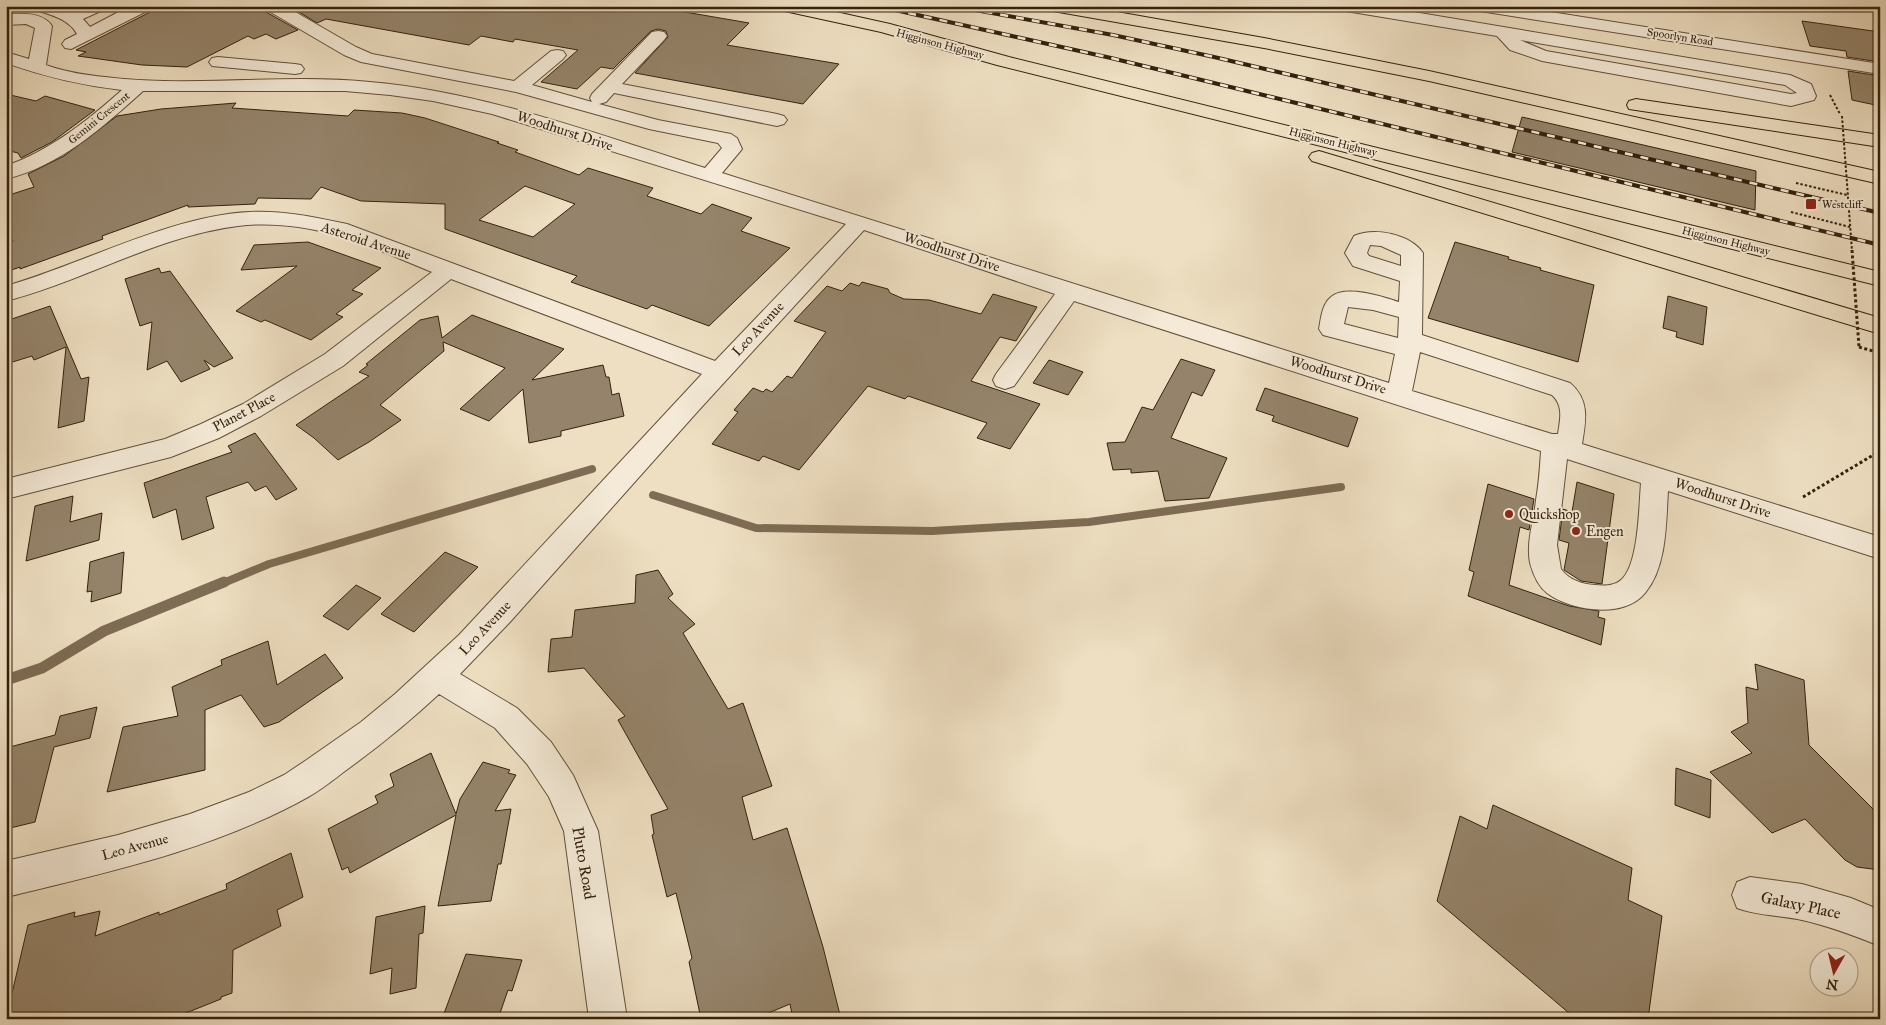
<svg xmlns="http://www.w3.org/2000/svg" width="1886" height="1025" font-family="'IM FELL Great Primer',serif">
<rect width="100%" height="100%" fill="#eedfc2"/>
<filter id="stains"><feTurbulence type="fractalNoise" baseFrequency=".004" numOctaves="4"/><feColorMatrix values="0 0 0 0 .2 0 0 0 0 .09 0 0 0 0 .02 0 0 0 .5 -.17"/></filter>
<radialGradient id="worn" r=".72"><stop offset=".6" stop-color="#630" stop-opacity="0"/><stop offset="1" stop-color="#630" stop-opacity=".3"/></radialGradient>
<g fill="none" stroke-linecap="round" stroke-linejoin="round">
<path stroke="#7e6c54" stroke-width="8" d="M 653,495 L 756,528 L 932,531 L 1089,522 L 1341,487
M 221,584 L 269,564 L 592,469"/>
<path stroke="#7e6c54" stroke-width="11" d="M 6,680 L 42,668 L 104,631 L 224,582"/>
</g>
<path fill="#95846b" stroke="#34210d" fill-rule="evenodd" d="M 153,6 L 263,6 L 266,12 L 298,30 L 276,39 L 266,34 L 254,39 L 248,36 L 187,67 L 142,65 L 78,56 L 86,52 L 76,50 L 150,12 Z
M 289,6 L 650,6 L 749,23 L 727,45 L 839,64 L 803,104 L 635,73 L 668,37 L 666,31 L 658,29 L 651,31 L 613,69 L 601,67 L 577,89 L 541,82 L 578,50 L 515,39 L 513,42 L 481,36 L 469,45 L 326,19 L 317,23 Z
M 1802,21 L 1880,32 L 1880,62 L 1847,57 L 1846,51 L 1810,46 Z
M 1848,71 L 1880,76 L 1880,106 L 1852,100 Z
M 6,94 L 36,101 L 45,96 L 95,110 L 52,142 L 21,158 L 18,153 L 6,150 Z
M 236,103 L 232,108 L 348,116 L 354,110 L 402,113 L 425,118 L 499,142 L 497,143 L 518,150 L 515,152 L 579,175 L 588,168 L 653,188 L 647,196 L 701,214 L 712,204 L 752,218 L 741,231 L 790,248 L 709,326 L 652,305 L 647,309 L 571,282 L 577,276 L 445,229 L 445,204 L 361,201 L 321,187 L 311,199 L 258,198 L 255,204 L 188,207 L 188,205 L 102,236 L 103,239 L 20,269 L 20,267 L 6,272 L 6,244 L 13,241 L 6,229 L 6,196 L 34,187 L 28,174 L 64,156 L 117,116 L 161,109 ZM 525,186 L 575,204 L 533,237 L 479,220 Z
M 1522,117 L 1756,171 L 1755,210 L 1512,152 Z
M 308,242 L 381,268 L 352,290 L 363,294 L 336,314 L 343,317 L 311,340 L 265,320 L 261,322 L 236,311 L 297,266 L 241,270 L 254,245 Z
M 1455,242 L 1509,257 L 1508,259 L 1541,268 L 1540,270 L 1594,285 L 1578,362 L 1428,318 Z
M 159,268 L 161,273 L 170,271 L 233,358 L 214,367 L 204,360 L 210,369 L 181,382 L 167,361 L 147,370 L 152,322 L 140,326 L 125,279 Z
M 862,282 L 888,289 L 890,293 L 904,299 L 929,300 L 981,314 L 993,294 L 1037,307 L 1016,341 L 1000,337 L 971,381 L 1040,404 L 1010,449 L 977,438 L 987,423 L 908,396 L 905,399 L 868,386 L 799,470 L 763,456 L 759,461 L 712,444 L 738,412 L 734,410 L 753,388 L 763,392 L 766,389 L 772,392 L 787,376 L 792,378 L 826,332 L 794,321 L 827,286 L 842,291 L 850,283 L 859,286 Z
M 1668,296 L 1707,307 L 1703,345 L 1676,337 L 1677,332 L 1663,328 Z
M 50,306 L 81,379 L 89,377 L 84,421 L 58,428 L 66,347 L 34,360 L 32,356 L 6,364 L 6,321 Z
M 472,315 L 564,349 L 532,380 L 603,365 L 606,377 L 609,377 L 612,395 L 619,393 L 624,416 L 561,431 L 561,436 L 529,443 L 523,389 L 489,421 L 460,409 L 505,368 L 443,342 L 444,351 L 380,405 L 401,420 L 369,442 L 338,460 L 314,438 L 296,425 L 369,376 L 359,372 L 368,365 L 366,364 L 420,320 L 438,316 L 442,338 Z
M 1181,359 L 1215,370 L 1202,396 L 1192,392 L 1171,438 L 1227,458 L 1209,498 L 1165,501 L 1158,471 L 1131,473 L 1131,469 L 1113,470 L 1107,443 L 1125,442 L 1142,407 L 1153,410 Z
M 1049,360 L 1083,372 L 1068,395 L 1033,383 Z
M 1265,388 L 1358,418 L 1348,447 L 1272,421 L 1274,416 L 1256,410 Z
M 255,433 L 297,489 L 276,500 L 266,486 L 255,491 L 248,482 L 206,497 L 214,528 L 182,540 L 176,509 L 153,518 L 144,483 L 232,452 L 228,446 Z
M 1577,482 L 1614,494 L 1602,584 L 1581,581 L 1564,570 L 1569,543 L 1559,540 L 1563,509 L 1572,512 Z
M 1488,484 L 1534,499 L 1529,530 L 1520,527 L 1509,585 L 1569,606 L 1599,611 L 1598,617 L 1605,619 L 1601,645 L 1468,596 L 1474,572 L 1469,570 Z
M 73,496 L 70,522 L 102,513 L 99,540 L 26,561 L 35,506 Z
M 124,552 L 121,593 L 91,602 L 92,591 L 87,592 L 90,562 Z
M 445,552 L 478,567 L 414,632 L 381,614 Z
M 658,570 L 673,594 L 668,598 L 695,624 L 683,633 L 728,709 L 743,703 L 772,786 L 742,797 L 753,840 L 787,828 L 823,947 L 841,1019 L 793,1019 L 790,1004 L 754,1019 L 701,1019 L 689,962 L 692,958 L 676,893 L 667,897 L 652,835 L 654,834 L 651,815 L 668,809 L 618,720 L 625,716 L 584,668 L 548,672 L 551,639 L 572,637 L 575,610 L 635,603 L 636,575 Z
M 356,585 L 381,598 L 348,630 L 323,616 Z
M 268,641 L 277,685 L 325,654 L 343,678 L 279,722 L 264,727 L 241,695 L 205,710 L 205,770 L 107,792 L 123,727 L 178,716 L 172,687 L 222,665 L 221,660 Z
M 1755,664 L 1804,680 L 1809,745 L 1880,816 L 1880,870 L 1857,867 L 1845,860 L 1805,819 L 1772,833 L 1710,772 L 1752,753 L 1731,732 L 1748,723 L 1746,687 L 1758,690 Z
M 97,707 L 90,738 L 54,747 L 35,822 L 6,829 L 6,748 L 55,735 L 60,716 Z
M 431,753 L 456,814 L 460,799 L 483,762 L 510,770 L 508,773 L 516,775 L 495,811 L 511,809 L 501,864 L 498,864 L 491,901 L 438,906 L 456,815 L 350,873 L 348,867 L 342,870 L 328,829 L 378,803 L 375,796 L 394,786 L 390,774 Z
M 1676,768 L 1711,780 L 1710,818 L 1675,805 Z
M 1493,805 L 1632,868 L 1628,900 L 1662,916 L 1648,1019 L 1576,1019 L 1437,901 L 1460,816 L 1487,829 Z
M 291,853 L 303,897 L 277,910 L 281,926 L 233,950 L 232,993 L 221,997 L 221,999 L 171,1019 L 6,1019 L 28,925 L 75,912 L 74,917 L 100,911 L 95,936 L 159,912 L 159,915 L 227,889 L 226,884 Z
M 425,906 L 423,933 L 419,934 L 416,988 L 390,994 L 392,968 L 370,974 L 376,917 Z
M 466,954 L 522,960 L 512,991 L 508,990 L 498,1019 L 442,1019 Z"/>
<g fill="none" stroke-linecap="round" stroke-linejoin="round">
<defs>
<path id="minor" d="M 34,6 L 59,6 L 72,11 L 83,6 L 105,6 L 103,10 L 83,19 L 90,27 L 130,6 L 151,6 L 149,10 L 71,49 L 65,48 L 62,44 L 65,40 L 77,34 C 69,19 51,15 36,10 Z
M 265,6 L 285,6 L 356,47 L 372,54 L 514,81 L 551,51 L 557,50 L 563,51 L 566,55 L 563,59 L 532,85 L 592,102 L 590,98 L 592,94 L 652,32 L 658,31 L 664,32 L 667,36 L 664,40 L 622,84 L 777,114 L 784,116 L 787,120 L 784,124 L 777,126 L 614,93 L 606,102 L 599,104 L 658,120 L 731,134 L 737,138 L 742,149 L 722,173 L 1389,383 L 1395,354 L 1323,335 L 1319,329 C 1321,318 1322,304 1331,297 C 1345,284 1384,297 1399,302 L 1400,281 L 1353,266 L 1345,253 L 1354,236 C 1374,227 1410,234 1423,253 L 1422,335 L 1570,383 C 1590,400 1586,420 1582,444 L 1880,537 L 1880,559 L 1668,491 C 1666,523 1667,567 1645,593 C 1625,619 1570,611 1547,593 C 1538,586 1533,574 1530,563 C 1526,542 1534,520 1536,500 C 1539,483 1540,467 1541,451 L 1074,301 L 1014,386 L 1005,389 L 996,386 L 993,380 L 996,374 L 1055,294 L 864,230 L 698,411 L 510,622 L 460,674 L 517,708 L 551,742 L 573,775 L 598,831 L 627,1019 L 589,1019 L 564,831 L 549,797 L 527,764 L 495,728 L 439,694 C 409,722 378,747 345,771 C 333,780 321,790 308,797 C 215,849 109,872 6,897 L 6,861 L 118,835 L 190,814 L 249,792 L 284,775 L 305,761 L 361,722 L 395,694 L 459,635 L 702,374 L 451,279 L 343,366 L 261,416 L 219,438 L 171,457 L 6,499 L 6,479 L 165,439 L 201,424 L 243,404 L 325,354 L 432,272 C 399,259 366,243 332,234 C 303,226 268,222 238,226 C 157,236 84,281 6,301 L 6,286 C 83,264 170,216 249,212 C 281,210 315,217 347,224 L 715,361 L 846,224 L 492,114 L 433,101 L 390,95 L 345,91 L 143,91 C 103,127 60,166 6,179 L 6,166 C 51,150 87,121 122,90 C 80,85 46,77 6,63 L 6,52 L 29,59 L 35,28 L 26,24 L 6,25 L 6,15 C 21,13 43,12 52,26 L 46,65 C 65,72 86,75 105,77 C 193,88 282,73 370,82 C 485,92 595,134 705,168 L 722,148 L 718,143 L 649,129 L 516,92 L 361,62 L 344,55 L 267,10 ZM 1370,245 L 1381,246 L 1401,255 L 1401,266 L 1369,256 L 1367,253 ZM 1348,307 L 1373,310 L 1399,317 L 1398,338 L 1344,324 ZM 1420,352 L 1552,395 C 1564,406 1560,420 1558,434 L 1552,434 L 1412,391 ZM 1567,459 L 1641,483 C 1639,505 1639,565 1621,580 C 1614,586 1604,586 1595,585 C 1582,584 1569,580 1561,569 L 1557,545 Z
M 1338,6 L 1378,6 L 1790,75 L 1811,84 L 1816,96 L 1814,100 L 1791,106 L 1542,61 L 1510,50 L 1497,36 L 1346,11 L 1340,10 ZM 1520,40 L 1785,85 L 1797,93 L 1791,94 L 1546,51 Z
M 1472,6 L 1513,6 L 1880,64 L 1880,74 L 1480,11 L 1474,10 Z
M 218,57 L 295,64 L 301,65 L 304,69 L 301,73 L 295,74 L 212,66 L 209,62 L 212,58 Z
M 1750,877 L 1802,884 L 1851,898 L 1880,910 L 1880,946 C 1855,936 1829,926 1802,920 C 1780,915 1758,916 1737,908 L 1732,895 L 1737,882 Z"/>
<path id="highway" d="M 778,6 L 809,6 L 890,24 L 1009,57 L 1880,272 L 1880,286 L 997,65 L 881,32 L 780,10 Z
M 1045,6 L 1083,6 L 1264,38 L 1429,71 L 1880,172 L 1880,184 L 1429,81 L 1264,48 L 1053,11 L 1047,10 Z
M 1636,99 L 1880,135 L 1880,147 L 1629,109 L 1627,105 L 1629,101 Z
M 1319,151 L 1880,318 L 1880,334 L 1312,161 L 1309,157 L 1312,153 Z"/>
</defs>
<use href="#minor" stroke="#62503a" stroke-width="2"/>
<use href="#highway" stroke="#34210d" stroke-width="2"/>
<path stroke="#34210d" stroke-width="2" stroke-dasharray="2.5 2" stroke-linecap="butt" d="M 1830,95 L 1840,114
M 1796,183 L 1847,195
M 1791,212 L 1850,227"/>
<path stroke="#34210d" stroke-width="3" stroke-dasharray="3 2.5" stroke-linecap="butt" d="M 1859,347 L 1880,353
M 1803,497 L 1880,451"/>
<use href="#minor" fill="#f4ead7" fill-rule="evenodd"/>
<use href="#highway" fill="#eedfc2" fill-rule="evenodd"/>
<defs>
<path id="rail" d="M 877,6 L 1111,58 L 1880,245
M 953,6 L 1113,35 L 1214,57 L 1880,213"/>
</defs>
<use href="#rail" stroke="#34210d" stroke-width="4"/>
<use href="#rail" stroke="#f4ead7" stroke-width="2.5" stroke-dasharray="8" stroke-linecap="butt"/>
<path stroke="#34210d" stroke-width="2" stroke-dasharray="2.5 2" stroke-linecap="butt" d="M 1842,116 L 1852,251"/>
<path stroke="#34210d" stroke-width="3" stroke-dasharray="3 2.5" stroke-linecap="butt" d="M 1852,250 L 1859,347"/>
</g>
<g fill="#8f2418" stroke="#f4ead7" stroke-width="2">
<rect x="1805" y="198" width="12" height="12" rx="2.5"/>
<circle cx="1509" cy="514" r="5"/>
<circle cx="1576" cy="531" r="5"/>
</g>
<g text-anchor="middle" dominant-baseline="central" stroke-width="4" stroke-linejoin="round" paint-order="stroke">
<g font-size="11" fill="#34210d" stroke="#f4ead7">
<text transform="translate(1680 37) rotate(9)">Spoorlyn Road</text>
<text transform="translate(940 44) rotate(15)">Higginson Highway</text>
<text transform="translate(99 118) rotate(-39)">Gemini Crescent</text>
<text transform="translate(1333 142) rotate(14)">Higginson Highway</text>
<text transform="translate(1726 241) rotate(14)">Higginson Highway</text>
</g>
<g font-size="11" fill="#34210d" stroke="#f4ead7" text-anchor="start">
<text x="1822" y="204">Westcliff</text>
</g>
<g font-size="14" fill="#34210d" stroke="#f4ead7">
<text transform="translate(565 131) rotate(18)">Woodhurst Drive</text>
<text transform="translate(366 241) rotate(18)">Asteroid Avenue</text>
<text transform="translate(952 252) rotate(18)">Woodhurst Drive</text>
<text transform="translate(758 329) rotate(-47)">Leo Avenue</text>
<text transform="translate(1338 375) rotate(17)">Woodhurst Drive</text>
<text transform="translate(244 412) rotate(-28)">Planet Place</text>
<text transform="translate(1723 498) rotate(18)">Woodhurst Drive</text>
<text transform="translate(485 628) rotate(-47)">Leo Avenue</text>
<text transform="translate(135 847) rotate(-15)">Leo Avenue</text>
</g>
<g font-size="14" fill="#34210d" stroke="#f4ead7" text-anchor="start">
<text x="1519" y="514">Quickshop</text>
<text x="1586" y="531">Engen</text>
</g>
<g font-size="16" fill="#34210d" stroke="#f4ead7">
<text transform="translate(584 863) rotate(80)">Pluto Road</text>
<text transform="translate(1801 905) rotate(12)">Galaxy Place</text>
</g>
</g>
<rect width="1886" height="1025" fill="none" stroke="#eedfc2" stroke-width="25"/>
<rect x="8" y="8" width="1871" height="1010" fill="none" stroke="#34210d" stroke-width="2.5"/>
<rect x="12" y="12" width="1861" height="1000" fill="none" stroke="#34210d"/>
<g transform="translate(1834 972) rotate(188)"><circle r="24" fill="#f4ead7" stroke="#a79a86"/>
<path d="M0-4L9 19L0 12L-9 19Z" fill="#8f2418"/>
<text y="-8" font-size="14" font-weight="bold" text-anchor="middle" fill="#34210d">N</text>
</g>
<rect width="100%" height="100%" filter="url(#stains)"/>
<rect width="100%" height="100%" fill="url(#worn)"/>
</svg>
